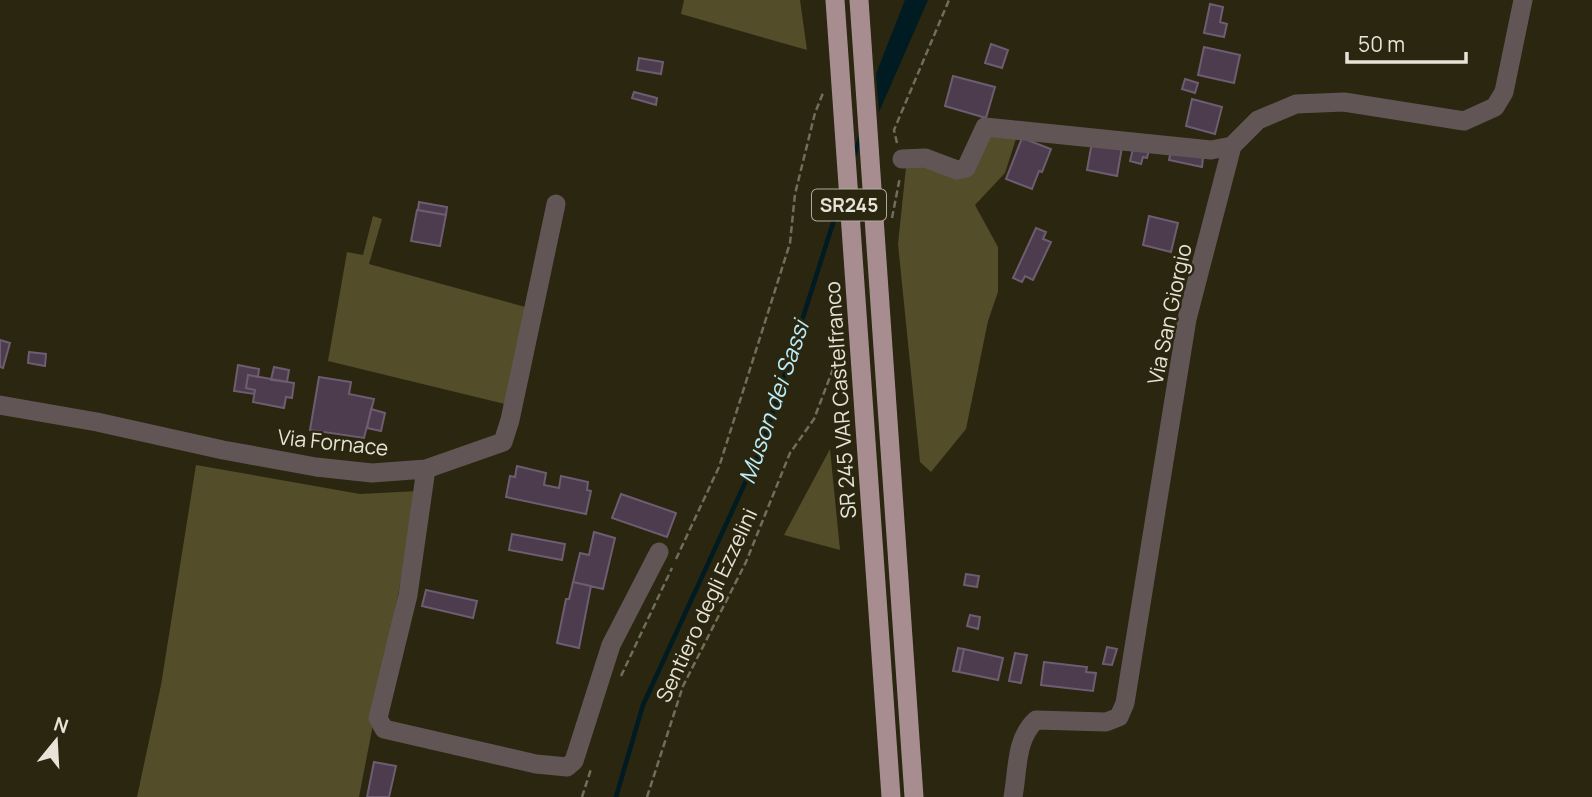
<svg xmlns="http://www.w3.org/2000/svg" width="1592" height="797" font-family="Manrope,sans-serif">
<rect width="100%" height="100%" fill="#2a2610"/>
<path fill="#534d29" d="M 684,0 L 800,0 L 807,50 L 681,14 Z
M 987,133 L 1016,139 L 1005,173 L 975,205 L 998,247 L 998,292 L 988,321 L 966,429 L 931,472 L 920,462 L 898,244 L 906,167 L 924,166 L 963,177 Z
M 373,216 L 382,219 L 369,264 L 529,308 L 509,405 L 328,361 L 347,252 L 363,255 Z
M 830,449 L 840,550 L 784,535 Z
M 196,465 L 360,494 L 418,491 L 359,797 L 137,797 L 161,685 Z"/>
<path fill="#001b21" d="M 905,0 L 928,0 L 879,112 L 876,74 Z"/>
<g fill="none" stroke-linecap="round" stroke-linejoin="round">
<path stroke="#001b21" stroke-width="4.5" d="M 854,156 L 860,138
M 616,797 L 643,705 L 762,446 L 841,198"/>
</g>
<path fill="#4c3c4e" stroke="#6e5d70" stroke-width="2" d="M 1210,4 L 1223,7 L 1220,22 L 1227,24 L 1224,37 L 1204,33 Z
M 991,44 L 1008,50 L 1002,68 L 985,63 Z
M 1204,47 L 1240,55 L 1234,83 L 1198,75 Z
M 639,58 L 663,62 L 661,74 L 637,70 Z
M 953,76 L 995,87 L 986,118 L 945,106 Z
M 1185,79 L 1198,83 L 1195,93 L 1182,89 Z
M 634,92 L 657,98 L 656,105 L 632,98 Z
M 1192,99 L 1222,107 L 1215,134 L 1186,126 Z
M 1022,138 L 1051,149 L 1042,172 L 1039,171 L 1032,189 L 1006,179 Z
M 1092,142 L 1122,147 L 1117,176 L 1087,170 Z
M 1134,145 L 1150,146 L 1147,158 L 1143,157 L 1141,164 L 1130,161 Z
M 1171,151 L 1203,158 L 1202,167 L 1169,160 Z
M 419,202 L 447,207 L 446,215 L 418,210 Z
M 417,210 L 446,215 L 440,246 L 411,241 Z
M 1149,216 L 1178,223 L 1171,252 L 1143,245 Z
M 1036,228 L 1046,232 L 1043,239 L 1051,242 L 1033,280 L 1025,276 L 1022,282 L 1013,278 Z
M 0,340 L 10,343 L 3,368 L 0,367 Z
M 29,352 L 46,354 L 45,366 L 28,363 Z
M 238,365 L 259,369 L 258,377 L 248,375 L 246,388 L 255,390 L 254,394 L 234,391 Z
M 274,367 L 289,370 L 287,382 L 271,380 Z
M 248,375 L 294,383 L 292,398 L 286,397 L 284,408 L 253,402 L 255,390 L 246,388 Z
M 319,377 L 351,382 L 349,394 L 374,399 L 364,438 L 310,430 Z
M 371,409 L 385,413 L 381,431 L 367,428 Z
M 517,466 L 546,473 L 544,485 L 559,488 L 561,476 L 588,482 L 587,490 L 591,491 L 586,514 L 506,497 L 510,476 L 515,477 Z
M 621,494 L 676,513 L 667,537 L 612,518 Z
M 594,532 L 615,538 L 603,589 L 573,582 L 580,553 L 589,555 Z
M 512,534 L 565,544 L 562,560 L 509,550 Z
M 966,574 L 979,576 L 977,587 L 964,585 Z
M 573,582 L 591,586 L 579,648 L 557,643 L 566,599 L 569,599 Z
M 426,590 L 477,601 L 473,618 L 422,606 Z
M 970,615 L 980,617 L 978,629 L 967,626 Z
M 1107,647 L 1117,649 L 1112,665 L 1103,664 Z
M 958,648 L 964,649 L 959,672 L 953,671 Z
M 964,649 L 1003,658 L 998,680 L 959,672 Z
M 1015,653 L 1027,655 L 1021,683 L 1009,681 Z
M 1044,662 L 1087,667 L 1086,672 L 1096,673 L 1093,691 L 1041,685 Z
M 374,762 L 396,766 L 389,797 L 367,797 Z"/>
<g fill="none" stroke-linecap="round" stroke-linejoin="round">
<path stroke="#716d5b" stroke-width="2.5" stroke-dasharray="7 3.5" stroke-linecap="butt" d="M 897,143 L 894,130 L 949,0
M 892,218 L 900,177
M 676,559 L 719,467 L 790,243 L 795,194 L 815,113 L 823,93
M 621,676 L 672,568
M 582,797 L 591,769
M 647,797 L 683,686 L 746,562 L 790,453 L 814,419 L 841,348"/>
<path stroke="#625556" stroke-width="19" d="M 902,159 L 925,158 L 957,170 L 966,168 L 985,127 L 1211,150 L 1232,146
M 0,405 L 97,422 L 223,450 L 316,467 L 372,473 L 426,469 L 503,442 L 510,420 L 556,204
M 426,469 L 408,595 L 378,718 L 384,729 L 536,764 L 567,767 L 574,761 L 611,645 L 659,552
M 1013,797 C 1018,771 1015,739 1036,720 L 1106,722 L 1119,717 L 1125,703 L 1187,319 L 1232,146 L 1258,120 L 1296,104 L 1344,102 L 1464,121 L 1495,107 L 1504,92 L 1523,0"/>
<path stroke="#a88d90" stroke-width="19" d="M 835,0 L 891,797
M 859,0 L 914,797"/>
</g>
<g text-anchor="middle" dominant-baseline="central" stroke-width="5" stroke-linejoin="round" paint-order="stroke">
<rect fill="#2a2610" stroke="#aeab9b" stroke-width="2" x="812" y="189.5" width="74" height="31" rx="5"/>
<g font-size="19" font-weight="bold" fill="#e6e4d7">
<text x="849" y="205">SR245</text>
</g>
<g font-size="21" fill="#e6e4d7" stroke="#2a2610">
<text transform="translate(1169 314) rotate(-78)">Via San Giorgio</text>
<text transform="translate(840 400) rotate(-94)">SR 245 VAR Castelfranco</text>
<text transform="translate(333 442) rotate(6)">Via Fornace</text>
<text transform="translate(706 605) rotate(-65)">Sentiero degli Ezzelini</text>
</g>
<g font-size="23" font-style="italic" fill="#baecf9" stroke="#2a2610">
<text transform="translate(773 402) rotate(-71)">Muson dei Sassi</text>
</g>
</g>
<g transform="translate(56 741) rotate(18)" stroke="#2a2610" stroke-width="5" paint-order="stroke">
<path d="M0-5L12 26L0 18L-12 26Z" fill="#e6e4d7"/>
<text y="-10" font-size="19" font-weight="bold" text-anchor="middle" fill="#e6e4d7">N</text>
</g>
<path d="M1347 52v10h119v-10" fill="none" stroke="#e6e4d7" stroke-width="3.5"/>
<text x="1358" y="52" font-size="21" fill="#e6e4d7" stroke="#2a2610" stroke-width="5" paint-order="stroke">50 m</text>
</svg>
